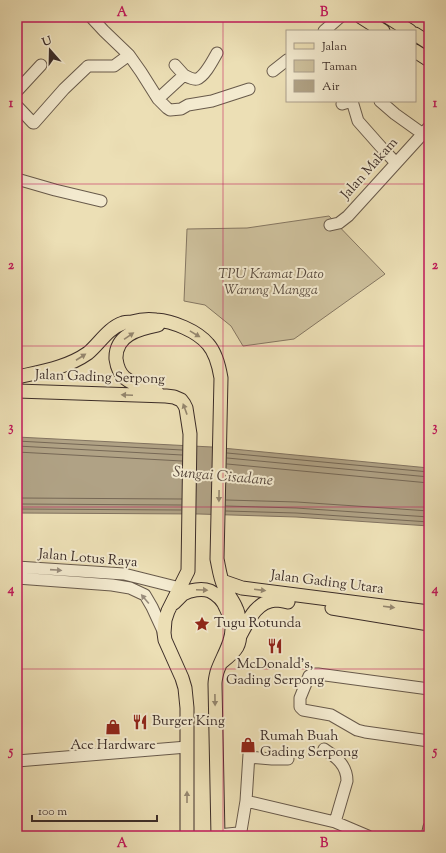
<svg xmlns="http://www.w3.org/2000/svg" width="446" height="853" font-family="'Sorts Mill Goudy',serif">
<rect width="100%" height="100%" fill="#ecdfb5"/>
<filter id="stains"><feTurbulence type="fractalNoise" baseFrequency=".005" numOctaves="4"/><feColorMatrix values="0 0 0 0 .2 0 0 0 0 .09 0 0 0 0 .02 0 0 0 .5 -.17"/></filter>
<radialGradient id="worn" r=".72"><stop offset=".6" stop-color="#630" stop-opacity="0"/><stop offset="1" stop-color="#630" stop-opacity=".3"/></radialGradient>
<path fill="#cec19d" stroke="#857762" d="M 329,216 L 385,274 L 294,339 L 243,346 L 231,326 L 205,305 L 184,301 L 187,229 L 247,228 Z"/>
<path fill="#b0a285" stroke="#827360" d="M 17,437 L 212,447 L 429,468 L 429,526 L 296,517 L 199,514 L 17,513 Z"/>
<g fill="none" stroke-linecap="round" stroke-linejoin="round">
<path stroke="#766856" stroke-width="1" d="M 17,441 L 182,450
M 17,446 L 182,455
M 17,452 L 182,461
M 227,453 L 429,472
M 227,458 L 429,477
M 227,464 L 429,483
M 17,498 L 182,499
M 226,500 L 297,502 L 429,511
M 17,504 L 181,505
M 226,506 L 296,508 L 429,517
M 17,509 L 181,510
M 226,511 L 296,513 L 429,522"/>
<defs>
<path id="minor" d="M 91,17 L 104,31 L 129,55 L 141,72 L 158,99 L 167,108 L 170,110 L 181,109 L 188,105 L 212,101 L 249,89
M 324,31 L 340,17
M 273,71 L 287,60
M 184,75 C 188,77 192,80 197,79 C 205,76 213,60 217,53
M 17,91 L 41,65
M 158,99 L 184,75 L 175,65
M 352,101 L 358,121 L 381,147 L 396,163
M 380,101 L 395,114 L 423,134
M 342,104 L 352,101
M 17,106 L 33,123 L 34,123 L 64,89 L 86,68 L 88,66 L 114,66 L 129,55
M 17,179 L 55,190 L 101,201
M 330,225 L 339,223 L 348,216 L 429,127
M 17,567 L 124,574 L 180,588
M 17,578 L 112,585 L 130,588 L 145,595 L 152,607 L 164,633
M 429,689 L 318,674 L 312,674 L 309,676 L 300,698 L 300,707 L 303,710 L 331,715 L 357,730 L 365,732 L 429,741
M 324,749 C 336,757 347,765 347,781 L 335,822
M 249,757 L 272,759 L 288,759
M 17,761 L 187,747
M 246,801 L 335,822 L 368,836
M 218,835 L 238,833 L 241,831 L 246,801 L 249,754
M 427,836 L 429,827"/>
<path id="major" d="M 361,17 L 383,31
M 388,17 L 410,31
M 415,34 L 429,43
M 415,51 L 429,60
M 17,376 L 22,376 C 45,371 68,367 88,353 C 99,344 108,328 123,323 C 125,322 129,322 132,322 C 139,320 148,319 156,320 C 173,321 197,331 208,344 C 216,353 219,366 221,378 L 217,559 C 219,568 220,578 224,586 C 227,594 233,600 236,608 C 239,613 239,620 240,626 C 241,646 237,650 222,662
M 17,391 L 166,396 L 174,397 L 181,400 L 184,404 L 186,408 L 190,434 L 188,571 L 168,611 L 165,620 L 164,633 L 165,640 L 182,678 L 185,688 L 187,708 L 187,836
M 157,392 C 148,389 133,385 125,378 C 120,374 117,366 116,359 C 115,335 138,329 158,325
M 222,581 L 242,588 L 429,612
M 174,603 C 177,600 180,597 183,594 C 190,590 202,588 210,591 C 218,595 223,600 226,608 C 229,614 231,619 232,626 C 233,642 222,657 217,672 C 216,676 215,680 215,684 L 218,836
M 332,608 L 429,624
M 240,636 C 248,621 256,601 276,600 C 280,600 284,601 288,602"/>
</defs>
<use href="#minor" stroke="#685a4b" stroke-width="13"/>
<use href="#major" stroke="#3c2d28" stroke-width="15"/>
<use href="#minor" stroke="#f3eacf" stroke-width="11"/>
<use href="#major" stroke="#ecdfb5" stroke-width="13"/>
</g>
<defs><path id="oneway-solid" d="M-6-.8H1V-3.2L6.5 0L1 3.2V.8H-6Z"/></defs>
<g fill="#94866e">
<use href="#oneway-solid" transform="translate(195 334) rotate(31)"/>
<use href="#oneway-solid" transform="translate(129 336) rotate(-34)"/>
<use href="#oneway-solid" transform="translate(81 357) rotate(-33)"/>
<use href="#oneway-solid" transform="translate(127 395) rotate(-178)"/>
<use href="#oneway-solid" transform="translate(185 409) rotate(-110)"/>
<use href="#oneway-solid" transform="translate(219 496) rotate(91)"/>
<use href="#oneway-solid" transform="translate(202 590) rotate(2)"/>
<use href="#oneway-solid" transform="translate(260 590) rotate(7)"/>
<use href="#oneway-solid" transform="translate(389 607) rotate(7)"/>
<use href="#oneway-solid" transform="translate(215 700) rotate(89)"/>
<use href="#oneway-solid" transform="translate(187 797) rotate(-90)"/>
</g>
<g fill="#988c7c">
<use href="#oneway-solid" transform="translate(56 570) rotate(4)"/>
<use href="#oneway-solid" transform="translate(145 599) rotate(-130)"/>
</g>
<path fill="none" stroke="#c2185b" stroke-width="1" stroke-opacity="0.55" d="M 223,17 L 223,836M 17,184 L 429,184M 17,346 L 429,346M 17,507 L 429,507M 17,669 L 429,669"/>
<defs>
<symbol id="sight-bare" viewBox="-9 -9 18 18"><path d="M0-6L1.8-2.2L6-1.7L2.9 1.2L3.7 5.4L0 3.3L-3.7 5.4L-2.9 1.2L-6-1.7L-1.8-2.2Z" fill="#8f2418" stroke="#f3eacf" stroke-width="2.5" paint-order="stroke"/></symbol>
<symbol id="restaurant-bare" viewBox="-9 -9 18 18"><path d="M-5-6h1v4h1v-4h1v4h1v-4h1v5L-1.5 .5V6h-2V.5L-5-1ZM5-6V6H3V1.5H1.5Q1.5-4 5-6Z" fill="#8f2418" stroke="#f3eacf" stroke-width="2.5" paint-order="stroke"/></symbol>
<symbol id="shop-bare" viewBox="-9 -9 18 18"><path d="M-5-2.5h2.3a2.7 3.5 0 0 1 5.4 0H5L5.5 6h-11ZM-1.5-2.5h3a1.5 2.3 0 0 0-3 0Z" fill="#8f2418" stroke="#f3eacf" stroke-width="2.5" paint-order="stroke"/></symbol>
</defs>
<g fill-rule="evenodd">
<use href="#sight-bare" x="191" y="613" width="22" height="22"/>
<use href="#restaurant-bare" x="264" y="635" width="22" height="22"/>
<use href="#restaurant-bare" x="129" y="711" width="22" height="22"/>
<use href="#shop-bare" x="102" y="716" width="22" height="22"/>
<use href="#shop-bare" x="237" y="734" width="22" height="22"/>
</g>
<g text-anchor="middle" dominant-baseline="central" stroke-width="4" stroke-linejoin="round" paint-order="stroke">
<g font-size="14" fill="#3c2d28" stroke="#f3eacf">
<text transform="translate(370 169) rotate(-48)">Jalan Makam</text>
<text transform="translate(100 378) rotate(2)">Jalan Gading Serpong</text>
<text transform="translate(88 559) rotate(5)">Jalan Lotus Raya</text>
<text transform="translate(327 583) rotate(7)">Jalan Gading Utara</text>
</g>
<g font-size="14" font-style="italic" fill="#594b3f" stroke="#f3eacf">
<text x="271" y="275">TPU Kramat Dato<tspan x="271" dy="16">Warung Mangga</tspan></text>
</g>
<g font-size="14" fill="#3c2d28" stroke="#f3eacf" text-anchor="start">
<text x="214" y="624">Tugu Rotunda</text>
<text x="275" y="665" text-anchor="middle">McDonald's,<tspan x="275" dy="16">Gading Serpong</tspan></text>
<text x="152" y="722">Burger King</text>
<text x="260" y="737">Rumah Buah<tspan x="260" dy="16">Gading Serpong</tspan></text>
<text x="113" y="746" text-anchor="middle">Ace Hardware</text>
</g>
<g font-size="15" font-style="italic" fill="#594a3f" stroke="#f3eacf">
<text transform="translate(223 477) rotate(5)">Sungai Cisadane</text>
</g>
</g>
<rect width="446" height="853" fill="none" stroke="#ecdfb5" stroke-width="44"/>
<rect x="286" y="30" width="130" height="72" fill="#f3eacf" stroke="#aa9e8c"/>
<rect x="294" y="43" width="20" height="6" fill="#ecdfb5" stroke="#aa9e8c"/>
<text x="322" y="50" font-size="12" fill="#3c2d28">Jalan</text>
<rect x="294" y="60" width="20" height="12" fill="#cec19d" stroke="#aa9e8c"/>
<text x="322" y="70" font-size="12" fill="#3c2d28">Taman</text>
<rect x="294" y="80" width="20" height="12" fill="#b0a285" stroke="#aa9e8c"/>
<text x="322" y="90" font-size="12" fill="#3c2d28">Air</text>
<g transform="translate(50 50) rotate(340)" stroke="#f3eacf" stroke-width="3" paint-order="stroke">
<path d="M0-3L7 15L0 10L-7 15Z" fill="#3c2d28"/>
<text y="-6" font-size="11" font-weight="bold" text-anchor="middle" fill="#3c2d28">U</text>
</g>
<path d="M32 815v6h125v-6" fill="none" stroke="#3c2d28" stroke-width="2"/>
<text x="38" y="815" font-size="12" fill="#3c2d28" stroke="#f3eacf" stroke-width="3" paint-order="stroke">100 m</text>
<rect x="22" y="22" width="402" height="809" fill="none" stroke="#c2185b" stroke-width="1.5"/>
<g font-size="13" text-anchor="middle" font-weight="bold" fill="#c2185b">
<text x="122" y="16">A</text>
<text x="324" y="16">B</text>
<text x="11" y="107">1</text>
<text x="435" y="107">1</text>
<text x="11" y="269">2</text>
<text x="435" y="269">2</text>
<text x="11" y="431">3</text>
<text x="435" y="431">3</text>
<text x="11" y="593">4</text>
<text x="435" y="593">4</text>
<text x="11" y="755">5</text>
<text x="435" y="755">5</text>
<text x="122" y="847">A</text>
<text x="324" y="847">B</text>
</g>
<rect width="100%" height="100%" filter="url(#stains)"/>
<rect width="100%" height="100%" fill="url(#worn)"/>
</svg>
